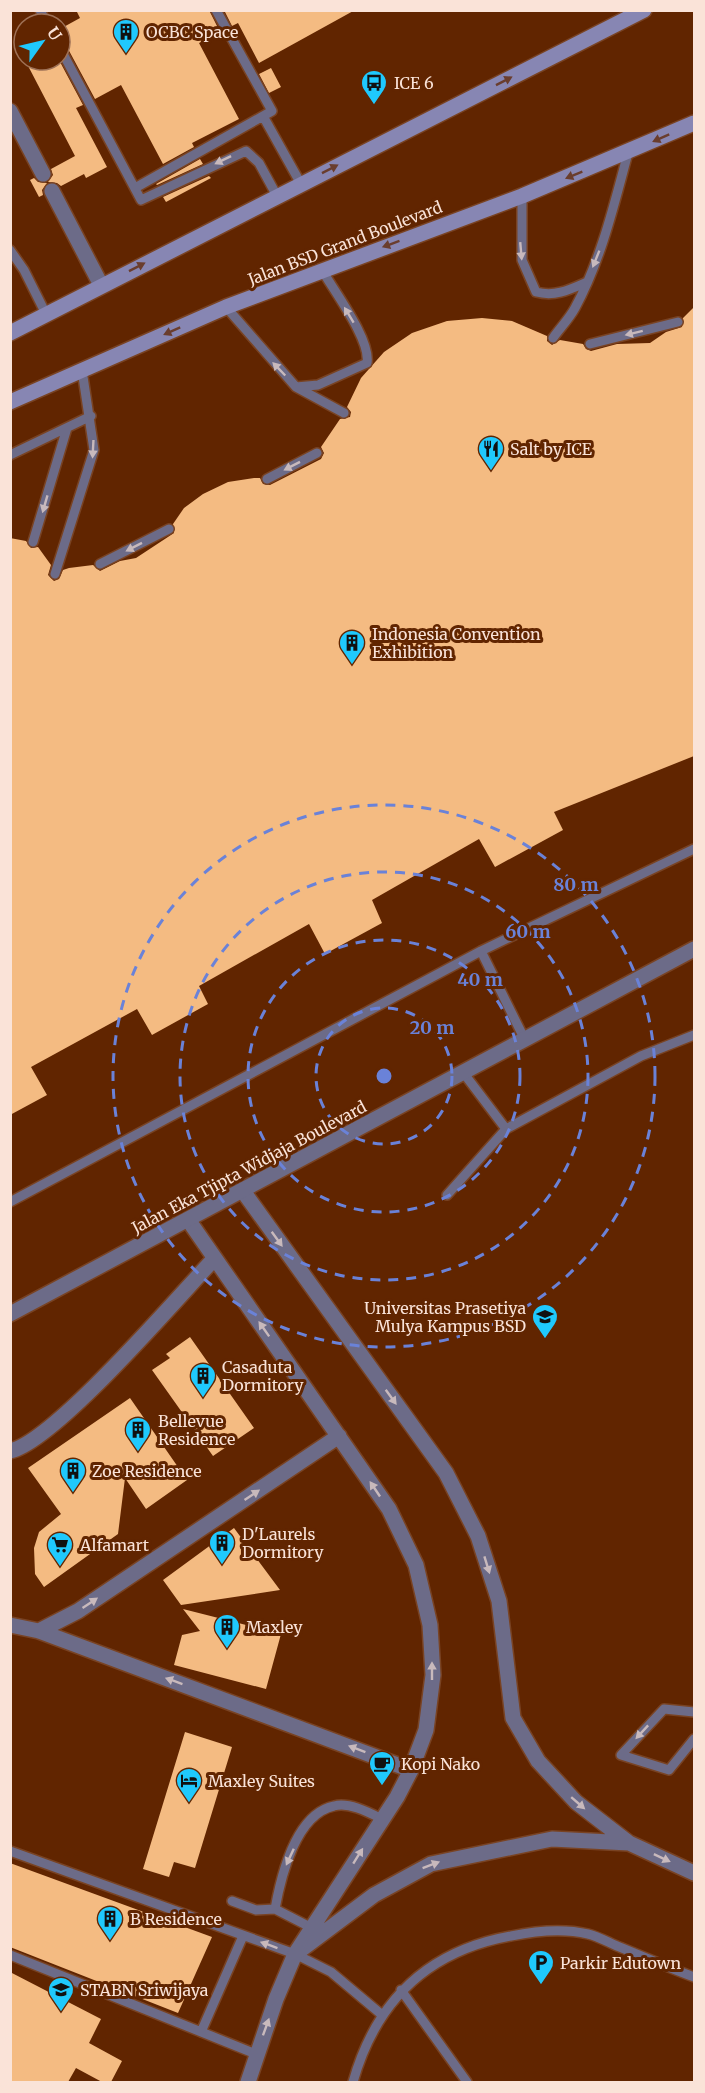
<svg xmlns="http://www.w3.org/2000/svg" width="705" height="2093" font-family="Merriweather,serif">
<rect width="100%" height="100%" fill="#612500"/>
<path fill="#f4bb82" d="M 76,10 L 209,10 L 220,32 L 199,43 L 239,119 L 192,143 L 194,147 L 163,164 L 121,85 L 95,99 L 60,34 L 60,29 L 80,18 Z
M 224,10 L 355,10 L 259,63 L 238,23 L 232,26 Z
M 25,60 L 59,60 L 83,105 L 76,108 L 107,167 L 86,178 L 84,174 L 61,186 L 57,183 L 48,182 L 53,175 L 51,169 L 75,156 Z
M 271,68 L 281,87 L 269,93 L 259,74 Z
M 200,159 L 203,164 L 157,185 L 156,184 Z
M 209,176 L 211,178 L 166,202 L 163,197 Z
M 34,178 L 38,182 L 47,183 L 42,190 L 43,195 L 39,197 L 30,180 Z
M 694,307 L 694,756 L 554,812 L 563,830 L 495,867 L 479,839 L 372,900 L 382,923 L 325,954 L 309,924 L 199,986 L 208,1004 L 152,1035 L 137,1009 L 31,1067 L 47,1095 L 10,1115 L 10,538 L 26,541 L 31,548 L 38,547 L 51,565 L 48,575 L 54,581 L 59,579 L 63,570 L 69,568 L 93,565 L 100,571 L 120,561 L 136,558 L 174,533 L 173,524 L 184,508 L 203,494 L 228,482 L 254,478 L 260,478 L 263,484 L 270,485 L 321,459 L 324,453 L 321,447 L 340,419 L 350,417 L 351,412 L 347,407 L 361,378 L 384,352 L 412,333 L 447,321 L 482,318 L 512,321 L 547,336 L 547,341 L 552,345 L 560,340 L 583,344 L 586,349 L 591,351 L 617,344 L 650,343 L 666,332 L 682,327 L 683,318 Z
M 190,1337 L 254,1428 L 213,1456 L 152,1370 L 170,1358 L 166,1354 Z
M 130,1398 L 187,1480 L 146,1509 L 125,1478 L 118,1534 L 44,1587 L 35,1574 L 34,1548 L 39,1532 L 61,1514 L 28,1468 Z
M 234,1528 L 280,1590 L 181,1605 L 163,1580 Z
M 183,1609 L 281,1634 L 266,1689 L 174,1665 L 182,1635 L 200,1631 Z
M 185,1732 L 232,1747 L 195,1868 L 174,1862 L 169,1877 L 143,1869 Z
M 10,1863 L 212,1937 L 178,2013 L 10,1947 Z
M 10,1972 L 101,2019 L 89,2043 L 122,2061 L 111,2082 L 102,2082 L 76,2068 L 68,2082 L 10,2082 Z"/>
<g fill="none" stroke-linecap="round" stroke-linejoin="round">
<defs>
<path id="service" d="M 40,10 L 47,24
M 60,48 L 141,200 L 246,151 L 259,163 L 277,196
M 263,116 L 301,184
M 135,188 L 272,111 L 216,10
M 522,196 L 522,260 L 536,292 C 555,297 569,290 587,282
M 10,250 L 24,270 L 46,314
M 226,307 L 296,387 L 344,413
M 553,338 C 560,328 569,319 575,308 C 601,260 614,205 628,153
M 590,344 L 678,322
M 296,387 L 318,385 L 367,363 C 371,340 334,291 322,270
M 10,455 L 91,416
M 267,479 L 317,453
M 33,542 L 67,428
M 100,564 L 169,529
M 55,574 L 94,450 L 82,370
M 481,951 L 524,1038
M 462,1071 L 506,1129 L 641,1056 L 694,1035
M 447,1195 L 506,1129
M 10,1202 L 481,951 L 694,849
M 694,1712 L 664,1709 L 621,1755 L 669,1770 L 694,1739
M 10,1851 L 295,1954 L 331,1972 L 381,2014
M 232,1901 L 256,1910 L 275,1909
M 312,1928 L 275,1909 C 281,1876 296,1814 334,1806 C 349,1802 368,1812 382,1819
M 10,1955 L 256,2054
M 401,1990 L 467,2082
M 201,2032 L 243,1936
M 353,2082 C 376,2001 427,1951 511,1936 C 535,1931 563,1928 588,1934 C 600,1937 611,1944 622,1948 C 646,1958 670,1968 694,1977"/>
<path id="minor" d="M 10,111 L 43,174
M 52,191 L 101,285
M 243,1191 L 446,1473 L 478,1536 L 499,1601 L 513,1718 L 538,1761 L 576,1802 L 629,1843 L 694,1873
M 189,1221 L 389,1509 L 416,1565 L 430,1625 L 433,1675 L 426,1730 L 411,1770 L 397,1797 L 295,1954 L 276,1999 L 248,2082
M 10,1451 C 54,1442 178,1297 214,1259
M 10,1625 L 39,1631 L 411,1770
M 39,1631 L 78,1611 L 339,1436
M 302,1949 L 374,1895 L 431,1864 L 552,1839 L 629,1843"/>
<path id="tertiary" d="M 10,1314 L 694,949"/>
<path id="secondary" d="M 10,333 L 644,10
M 10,402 L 226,307 L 522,196 L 694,123"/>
</defs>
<use href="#service" stroke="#794323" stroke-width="12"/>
<use href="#minor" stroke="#794323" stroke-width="18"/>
<use href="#tertiary" stroke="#794323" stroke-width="18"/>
<use href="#secondary" stroke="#794323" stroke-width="18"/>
<use href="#service" stroke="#6c6b88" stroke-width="9"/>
<use href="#minor" stroke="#6c6b88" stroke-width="15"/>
<use href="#tertiary" stroke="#6c6b88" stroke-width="15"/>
<use href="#secondary" stroke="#8786b3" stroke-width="15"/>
</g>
<defs><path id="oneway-solid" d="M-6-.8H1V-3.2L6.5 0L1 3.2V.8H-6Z" transform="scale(1.5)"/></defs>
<g fill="#6a3d2d">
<use href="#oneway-solid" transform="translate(504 81) rotate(-27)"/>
<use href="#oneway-solid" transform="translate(661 138) rotate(156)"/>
<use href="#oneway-solid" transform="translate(330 169) rotate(-27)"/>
<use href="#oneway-solid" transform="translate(574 175) rotate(158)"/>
<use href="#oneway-solid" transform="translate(391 244) rotate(160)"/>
<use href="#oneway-solid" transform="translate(137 267) rotate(-27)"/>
<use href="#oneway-solid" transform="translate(172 331) rotate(156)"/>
</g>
<g fill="#c8b9bc">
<use href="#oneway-solid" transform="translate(223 160) rotate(154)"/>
<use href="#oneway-solid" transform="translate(521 251) rotate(85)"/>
<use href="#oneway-solid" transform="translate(596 259) rotate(112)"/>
<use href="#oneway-solid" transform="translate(349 315) rotate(-121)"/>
<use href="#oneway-solid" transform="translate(634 333) rotate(166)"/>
<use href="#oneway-solid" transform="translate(279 369) rotate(-134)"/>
<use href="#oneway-solid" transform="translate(93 449) rotate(93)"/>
<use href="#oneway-solid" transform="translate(292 466) rotate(153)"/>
<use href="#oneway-solid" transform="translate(45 504) rotate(106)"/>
<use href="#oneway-solid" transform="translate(134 547) rotate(153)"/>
<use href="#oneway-solid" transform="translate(277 1239) rotate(54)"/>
<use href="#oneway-solid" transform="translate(264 1329) rotate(-125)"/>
<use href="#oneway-solid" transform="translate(391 1397) rotate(54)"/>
<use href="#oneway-solid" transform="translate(375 1489) rotate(-124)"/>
<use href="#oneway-solid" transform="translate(252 1495) rotate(-34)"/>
<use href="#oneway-solid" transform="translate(487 1565) rotate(73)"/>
<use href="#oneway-solid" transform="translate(90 1603) rotate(-34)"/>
<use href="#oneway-solid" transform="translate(432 1671) rotate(-90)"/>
<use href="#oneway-solid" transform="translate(174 1681) rotate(-160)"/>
<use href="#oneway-solid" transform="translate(642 1732) rotate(133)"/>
<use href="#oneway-solid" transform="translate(357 1749) rotate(-159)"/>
<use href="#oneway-solid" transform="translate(578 1803) rotate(41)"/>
<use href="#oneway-solid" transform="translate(358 1856) rotate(-58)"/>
<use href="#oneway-solid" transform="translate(290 1857) rotate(115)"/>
<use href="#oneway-solid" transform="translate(662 1858) rotate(25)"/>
<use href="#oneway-solid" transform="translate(431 1865) rotate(-21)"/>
<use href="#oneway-solid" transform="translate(269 1945) rotate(-160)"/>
<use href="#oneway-solid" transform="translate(266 2027) rotate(-70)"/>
</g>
<g fill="none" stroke="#6a82d8" stroke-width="3" stroke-dasharray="10 8">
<circle cx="384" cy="1076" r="68"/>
<circle cx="384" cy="1076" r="136"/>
<circle cx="384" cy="1076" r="204"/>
<circle cx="384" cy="1076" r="271"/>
</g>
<defs>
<symbol id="building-pin" viewBox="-11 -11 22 30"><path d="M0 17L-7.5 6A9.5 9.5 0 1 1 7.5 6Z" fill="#1fc9fd" stroke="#612500"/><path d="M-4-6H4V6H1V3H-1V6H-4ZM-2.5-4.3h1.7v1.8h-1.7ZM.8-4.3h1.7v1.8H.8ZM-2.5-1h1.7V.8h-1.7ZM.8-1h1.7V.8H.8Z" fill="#111"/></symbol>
<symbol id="bus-pin" viewBox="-11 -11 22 30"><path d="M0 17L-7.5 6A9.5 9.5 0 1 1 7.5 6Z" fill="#1fc9fd" stroke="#612500"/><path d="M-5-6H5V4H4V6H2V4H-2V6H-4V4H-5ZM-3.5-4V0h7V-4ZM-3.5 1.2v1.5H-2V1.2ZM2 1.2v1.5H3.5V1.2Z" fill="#111"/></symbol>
<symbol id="restaurant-pin" viewBox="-11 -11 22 30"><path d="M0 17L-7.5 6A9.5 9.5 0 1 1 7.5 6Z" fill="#1fc9fd" stroke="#612500"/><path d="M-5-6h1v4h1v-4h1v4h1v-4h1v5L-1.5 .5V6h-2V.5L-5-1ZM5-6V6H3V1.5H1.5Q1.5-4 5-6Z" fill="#111"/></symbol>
<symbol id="university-pin" viewBox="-11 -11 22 30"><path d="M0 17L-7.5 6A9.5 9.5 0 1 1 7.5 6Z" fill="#1fc9fd" stroke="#612500"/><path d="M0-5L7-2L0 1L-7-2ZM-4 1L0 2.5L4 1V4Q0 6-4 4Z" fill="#111"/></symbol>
<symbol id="supermarket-pin" viewBox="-11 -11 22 30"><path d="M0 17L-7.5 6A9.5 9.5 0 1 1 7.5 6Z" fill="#1fc9fd" stroke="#612500"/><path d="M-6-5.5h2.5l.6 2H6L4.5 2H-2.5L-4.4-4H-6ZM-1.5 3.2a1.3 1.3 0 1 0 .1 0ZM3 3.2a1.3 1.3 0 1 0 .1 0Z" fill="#111"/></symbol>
<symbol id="cafe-pin" viewBox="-11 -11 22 30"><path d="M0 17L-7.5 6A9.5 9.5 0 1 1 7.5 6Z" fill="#1fc9fd" stroke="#612500"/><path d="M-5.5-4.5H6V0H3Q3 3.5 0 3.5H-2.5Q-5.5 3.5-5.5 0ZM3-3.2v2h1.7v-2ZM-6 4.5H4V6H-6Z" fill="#111"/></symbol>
<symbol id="hotel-pin" viewBox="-11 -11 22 30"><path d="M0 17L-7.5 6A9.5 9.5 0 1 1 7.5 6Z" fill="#1fc9fd" stroke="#612500"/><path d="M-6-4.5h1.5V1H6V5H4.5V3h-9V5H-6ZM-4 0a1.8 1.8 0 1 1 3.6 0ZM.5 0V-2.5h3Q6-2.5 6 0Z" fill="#111"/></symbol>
<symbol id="parking-pin" viewBox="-11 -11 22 30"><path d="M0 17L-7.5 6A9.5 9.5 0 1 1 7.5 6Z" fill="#1fc9fd" stroke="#612500"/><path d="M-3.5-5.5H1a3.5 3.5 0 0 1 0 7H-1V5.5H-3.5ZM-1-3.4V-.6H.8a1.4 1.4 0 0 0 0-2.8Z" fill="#111"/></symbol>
</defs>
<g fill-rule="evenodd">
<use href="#building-pin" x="111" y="17" width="30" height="40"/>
<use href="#bus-pin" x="359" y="68" width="30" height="40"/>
<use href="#restaurant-pin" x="476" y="434" width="30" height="40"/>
<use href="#building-pin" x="337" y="628" width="30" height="40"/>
<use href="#university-pin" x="530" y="1302" width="30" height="40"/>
<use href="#building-pin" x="188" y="1361" width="30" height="40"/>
<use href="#building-pin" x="123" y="1415" width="30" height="40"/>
<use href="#building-pin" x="58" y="1456" width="30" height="40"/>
<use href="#building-pin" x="207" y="1528" width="30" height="40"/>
<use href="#supermarket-pin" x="45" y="1530" width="30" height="40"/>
<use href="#building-pin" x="212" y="1612" width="30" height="40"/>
<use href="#cafe-pin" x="367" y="1749" width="30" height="40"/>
<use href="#hotel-pin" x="174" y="1766" width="30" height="40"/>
<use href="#building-pin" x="95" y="1904" width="30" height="40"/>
<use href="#parking-pin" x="526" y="1948" width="30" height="40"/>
<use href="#university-pin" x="46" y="1975" width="30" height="40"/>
</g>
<g text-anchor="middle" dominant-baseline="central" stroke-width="6" stroke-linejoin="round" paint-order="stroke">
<g font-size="16" fill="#fae3d8" stroke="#612500" text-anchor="start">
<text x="146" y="32">OCBC Space</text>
<text x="394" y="83">ICE 6</text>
<text x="510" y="449">Salt by ICE</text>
<text x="372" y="634">Indonesia Convention<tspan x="372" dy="18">Exhibition</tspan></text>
<text x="526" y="1308" text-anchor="end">Universitas Prasetiya<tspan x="526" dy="18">Mulya Kampus BSD</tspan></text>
<text x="222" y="1367">Casaduta<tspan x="222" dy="18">Dormitory</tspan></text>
<text x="158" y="1421">Bellevue<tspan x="158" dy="18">Residence</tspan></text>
<text x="92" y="1471">Zoe Residence</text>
<text x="242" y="1534">D'Laurels<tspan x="242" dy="18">Dormitory</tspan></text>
<text x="80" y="1545">Alfamart</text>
<text x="246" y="1627">Maxley</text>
<text x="401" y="1764">Kopi Nako</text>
<text x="208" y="1781">Maxley Suites</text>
<text x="130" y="1919">B Residence</text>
<text x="560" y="1963">Parkir Edutown</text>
<text x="80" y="1990">STABN Sriwijaya</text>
</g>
<g font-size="16" fill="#fae3d8" stroke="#612500">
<text transform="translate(345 243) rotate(-21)">Jalan BSD Grand Boulevard</text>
<text transform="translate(249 1167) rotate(-28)">Jalan Eka Tjipta Widjaja Boulevard</text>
</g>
</g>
<circle cx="384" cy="1076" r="9" fill="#6a82d8" stroke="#612500" stroke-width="3"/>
<g font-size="18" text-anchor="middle" font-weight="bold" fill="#6a82d8" stroke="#612500" stroke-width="6" stroke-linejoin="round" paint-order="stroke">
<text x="576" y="891">80 m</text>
<text x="528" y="938">60 m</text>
<text x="480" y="986">40 m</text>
<text x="432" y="1034">20 m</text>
</g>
<rect width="705" height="2093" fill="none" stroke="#fae3d8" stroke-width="24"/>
<g transform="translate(42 42) rotate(56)"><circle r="28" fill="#612500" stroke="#9e7156" stroke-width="1.5"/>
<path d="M0-4.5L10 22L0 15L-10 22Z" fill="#1fc9fd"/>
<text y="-9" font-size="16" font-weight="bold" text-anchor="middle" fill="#fae3d8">U</text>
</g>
</svg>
